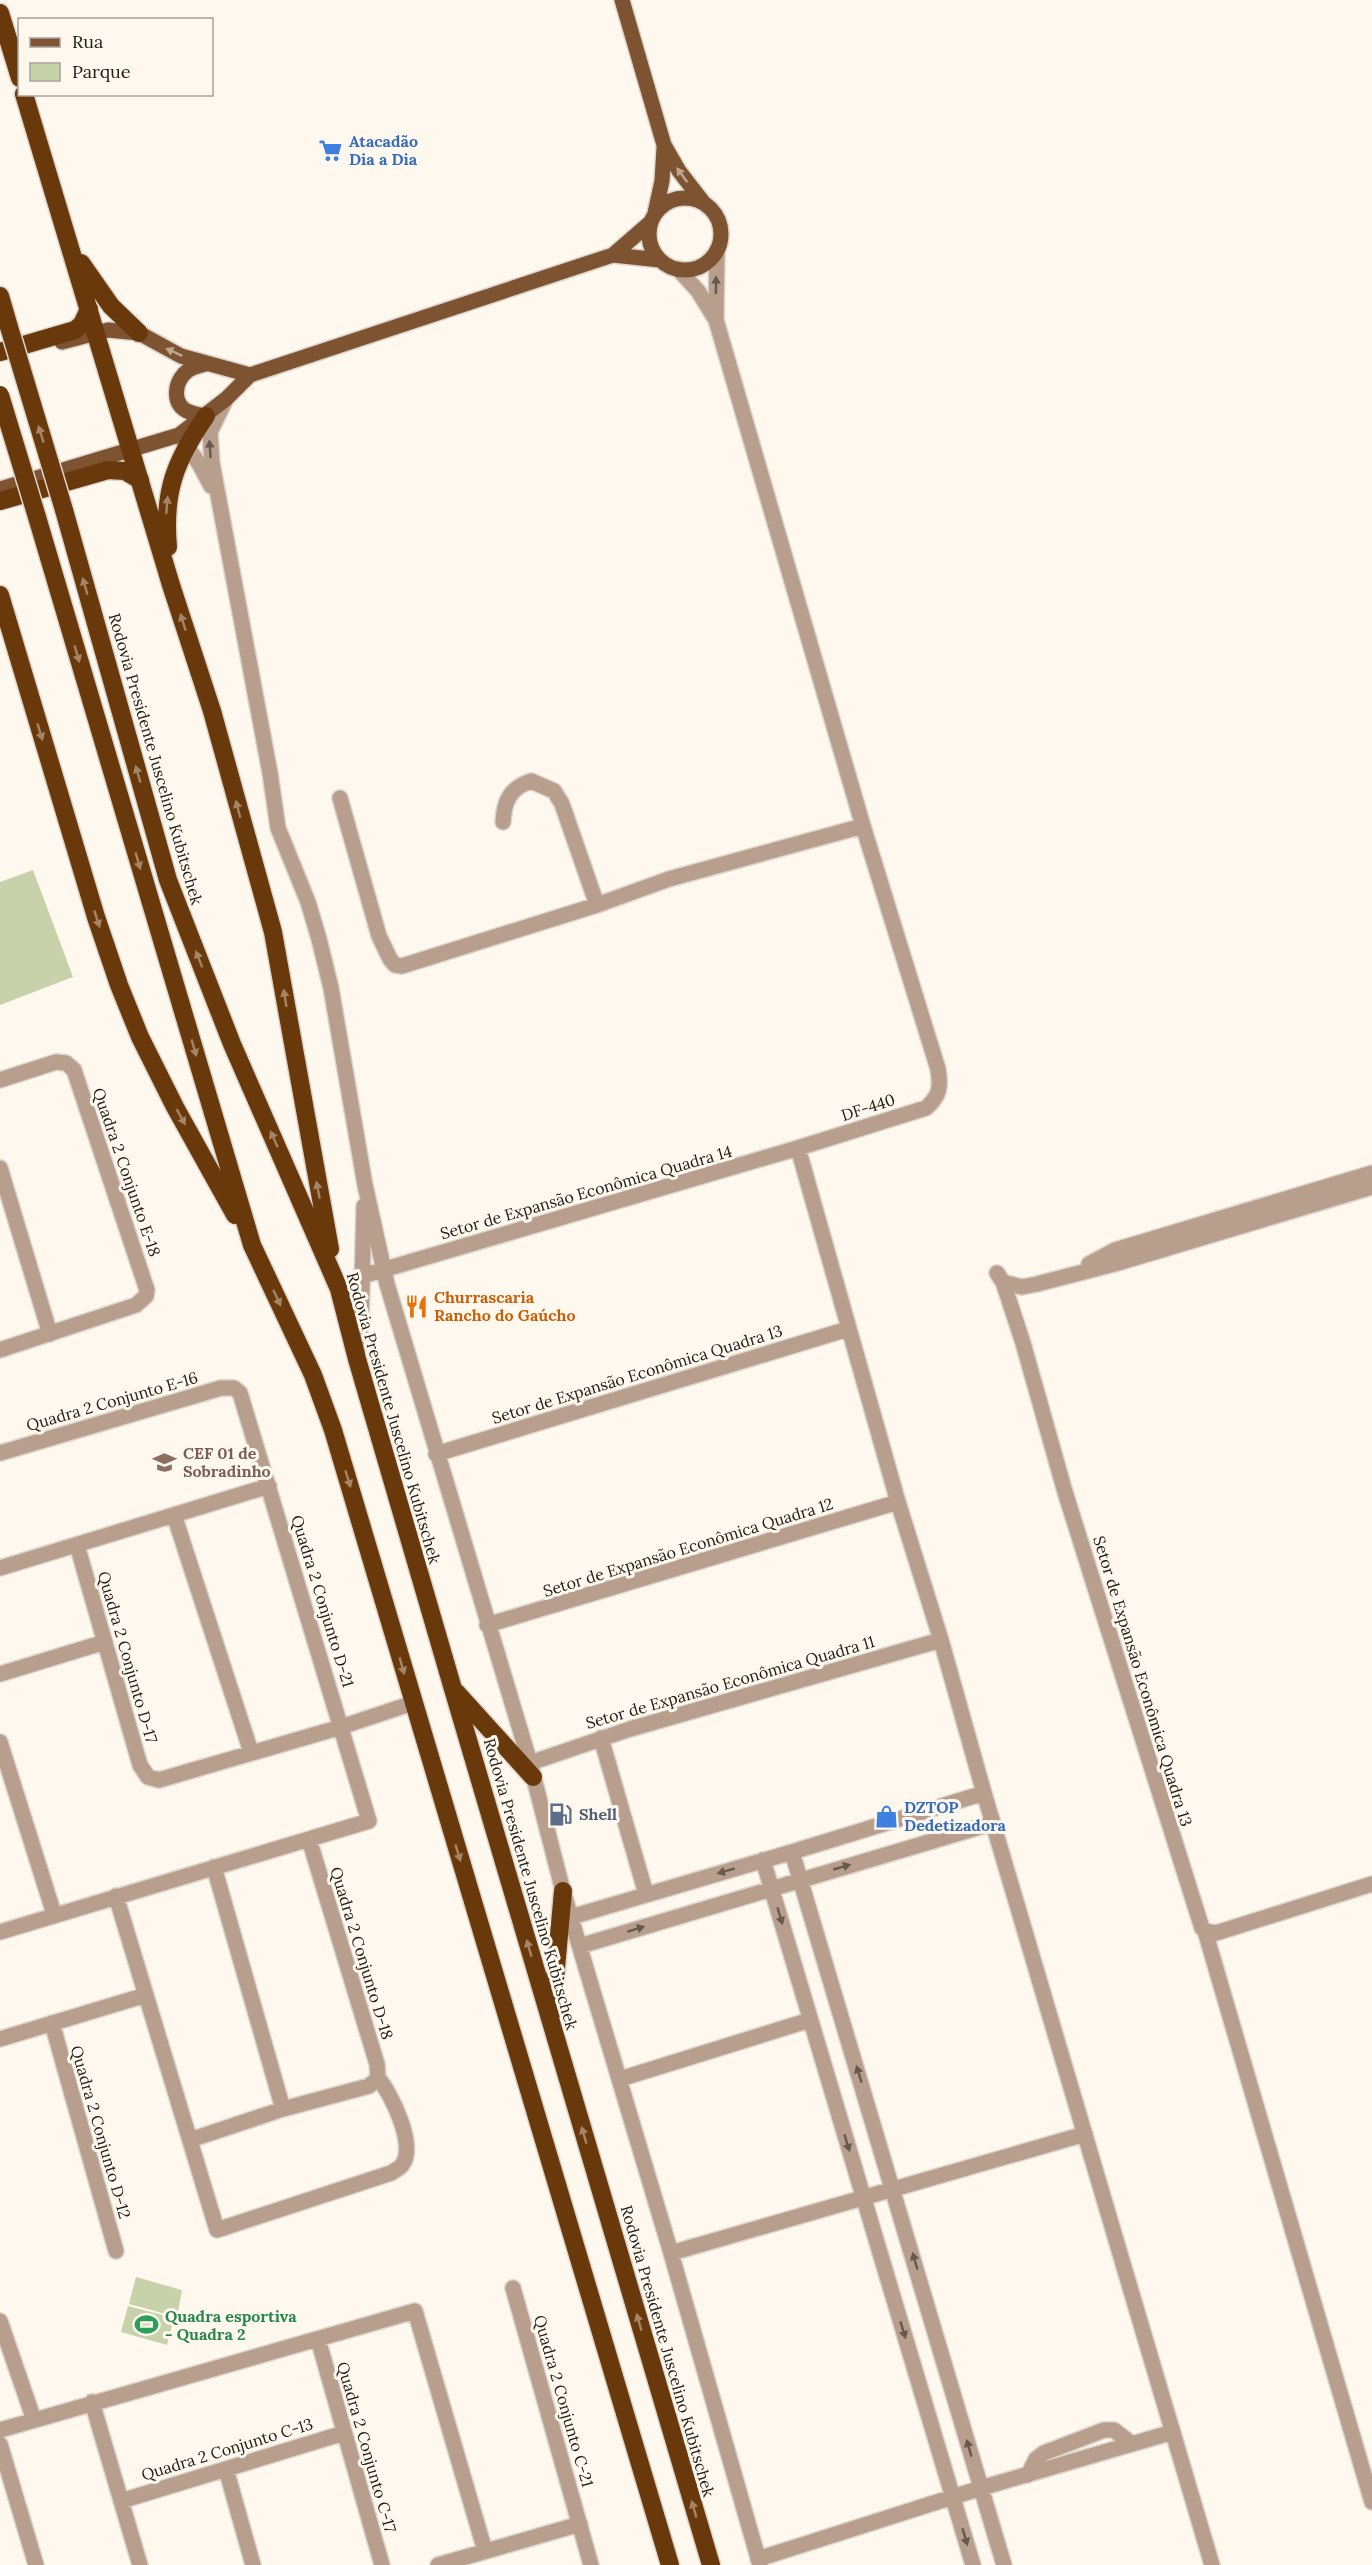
<svg xmlns="http://www.w3.org/2000/svg" width="1372" height="2565" font-family="Lora,serif">
<rect width="100%" height="100%" fill="#fff8ee"/>
<path fill="#c7d2ab" d="M 33,870 L 73,977 L 0,1005 L 0,882 Z
M 136,2277 L 182,2290 L 177,2317 L 129,2304 Z
M 128,2306 L 174,2318 L 167,2345 L 121,2332 Z"/>
<g fill="none" stroke-linecap="round" stroke-linejoin="round">
<defs>
<path id="minor" d="M 716,320 L 717,250
M 226,399 L 210,432 L 212,463 L 270,773 L 278,828 L 308,902 L 319,939 L 331,988 L 365,1185 L 387,1284 L 530,1763 L 563,1891 L 671,2253 L 760,2565
M 181,438 L 200,465 L 211,486
M 340,798 L 379,936 L 390,959 L 395,965 L 402,966 L 597,905 L 669,879 L 863,826
M 503,822 C 504,801 510,788 531,781 L 554,791 L 562,804 L 597,905
M 0,1080 L 56,1062 L 66,1063 L 74,1070 L 147,1290 L 146,1296 L 136,1305 L 0,1350
M 798,1148 L 898,1502 L 941,1640 L 984,1793 L 1212,2565
M 0,1168 L 50,1334
M 1089,1264 L 1115,1250 L 1372,1173
M 997,1273 L 1003,1282 L 1023,1343 L 1065,1492 L 1202,1928 L 1205,1931 L 1216,1933 L 1372,1884
M 362,1276 L 798,1148 L 926,1108 C 940,1096 941,1086 938,1069 L 863,826 L 716,320 L 698,291 L 678,269
M 1003,1282 L 1022,1287 L 1037,1284 L 1118,1263 L 1372,1187
M 357,1353 L 361,1324 L 364,1206
M 0,1453 L 221,1388 L 234,1388 L 240,1393 L 369,1821 L 0,1932
M 436,1454 L 848,1329
M 174,1515 L 251,1752
M 77,1545 L 140,1765 L 148,1777 L 159,1780 L 341,1727 L 413,1703
M 0,1568 L 269,1486
M 487,1625 L 898,1502
M 0,1674 L 105,1642
M 601,1738 L 646,1894
M 0,1742 L 54,1914
M 530,1763 L 630,1729 L 941,1640
M 309,1839 L 377,2064 L 378,2078
M 792,1852 L 1004,2565
M 763,1860 L 973,2565
M 214,1867 L 283,2109
M 116,1896 L 217,2230 L 391,2173 C 394,2171 400,2168 402,2165 C 417,2146 391,2093 378,2078
M 571,1917 L 792,1852 L 984,1793
M 1205,1931 L 1372,2502
M 580,1946 L 993,1823
M 52,2023 L 116,2251
M 0,2039 L 146,1995
M 620,2079 L 810,2020
M 190,2140 L 283,2109 L 369,2086 L 378,2078
M 671,2253 L 1085,2134
M 513,2288 L 591,2565
M 0,2321 L 34,2420
M 318,2339 L 382,2565
M 92,2402 L 140,2565
M 0,2430 L 415,2311 L 485,2551
M 0,2444 L 36,2565
M 226,2469 L 253,2565
M 1028,2475 L 1036,2459 L 1044,2453 L 1104,2430 L 1114,2430 L 1132,2444
M 121,2501 L 344,2433
M 758,2559 L 981,2488 L 1173,2432
M 438,2565 L 580,2524"/>
<path id="major" d="M 622,0 L 664,145 L 679,171 L 703,202
M649 234a36 36 0 1 1 72 0a36 36 0 1 1-72 0Z
M 655,213 L 662,181 L 664,148
M 613,255 L 660,260
M 62,342 L 108,330 L 139,333 L 181,356 L 250,375
M 206,416 C 200,415 193,414 187,411 C 173,404 174,385 184,374 C 190,367 198,366 206,364
M 0,489 L 179,435 L 226,399 L 250,375 L 613,255 L 651,222"/>
<path id="highway" d="M 0,13 L 20,78
M 24,94 L 171,585 L 212,711 L 273,932 L 330,1249
M 81,263 L 111,306 L 139,333
M 0,296 L 9,327
M 0,352 L 75,330 L 82,324 L 89,309
M 0,501 L 108,470 L 125,471 L 140,480
M 64,510 L 168,880 L 232,1044 L 339,1289 L 357,1359 L 453,1689 L 711,2565
M 37,517 L 252,1245 L 313,1375 L 333,1430 L 670,2565
M 168,547 C 163,492 175,461 206,416
M 0,595 L 96,917 L 119,985 L 140,1037 L 175,1107 L 235,1215
M 456,1692 L 533,1777
M 552,2012 L 563,1891"/>
</defs>
<use href="#minor" stroke="#dcd5cc" stroke-width="18"/>
<use href="#major" stroke="#dcd5cc" stroke-width="18"/>
<use href="#highway" stroke="#dcd5cc" stroke-width="21"/>
<use href="#minor" stroke="#b89e8c" stroke-width="15"/>
<use href="#major" stroke="#7e5332" stroke-width="15"/>
<use href="#highway" stroke="#69380b" stroke-width="18"/>
<defs>
<path id="highway-bridge" d="M 9,327 L 64,510
M 0,395 L 37,517"/>
</defs>
<use href="#highway-bridge" stroke="#dcd5cc" stroke-width="21" stroke-linecap="butt"/>
<use href="#highway-bridge" stroke="#69380b" stroke-width="18"/>
</g>
<defs><path id="oneway-solid" d="M-6-.8H1V-3.2L6.5 0L1 3.2V.8H-6Z" transform="scale(1.5)"/></defs>
<g fill="#bea690">
<use href="#oneway-solid" transform="translate(682 175) rotate(-126)"/>
<use href="#oneway-solid" transform="translate(174 352) rotate(-155)"/>
</g>
<g fill="#66594e">
<use href="#oneway-solid" transform="translate(716 285) rotate(-89)"/>
<use href="#oneway-solid" transform="translate(210 449) rotate(-94)"/>
<use href="#oneway-solid" transform="translate(842 1867) rotate(-16)"/>
<use href="#oneway-solid" transform="translate(726 1871) rotate(164)"/>
<use href="#oneway-solid" transform="translate(780 1916) rotate(73)"/>
<use href="#oneway-solid" transform="translate(636 1929) rotate(-17)"/>
<use href="#oneway-solid" transform="translate(859 2074) rotate(-107)"/>
<use href="#oneway-solid" transform="translate(847 2143) rotate(73)"/>
<use href="#oneway-solid" transform="translate(915 2261) rotate(-106)"/>
<use href="#oneway-solid" transform="translate(903 2330) rotate(73)"/>
<use href="#oneway-solid" transform="translate(969 2448) rotate(-106)"/>
<use href="#oneway-solid" transform="translate(965 2537) rotate(74)"/>
</g>
<g fill="#a58566">
<use href="#oneway-solid" transform="translate(41 434) rotate(-107)"/>
<use href="#oneway-solid" transform="translate(167 505) rotate(-85)"/>
<use href="#oneway-solid" transform="translate(85 586) rotate(-106)"/>
<use href="#oneway-solid" transform="translate(183 622) rotate(-108)"/>
<use href="#oneway-solid" transform="translate(77 654) rotate(74)"/>
<use href="#oneway-solid" transform="translate(40 732) rotate(73)"/>
<use href="#oneway-solid" transform="translate(138 774) rotate(-106)"/>
<use href="#oneway-solid" transform="translate(238 809) rotate(-105)"/>
<use href="#oneway-solid" transform="translate(138 861) rotate(74)"/>
<use href="#oneway-solid" transform="translate(97 919) rotate(72)"/>
<use href="#oneway-solid" transform="translate(199 959) rotate(-111)"/>
<use href="#oneway-solid" transform="translate(285 998) rotate(-99)"/>
<use href="#oneway-solid" transform="translate(194 1048) rotate(74)"/>
<use href="#oneway-solid" transform="translate(181 1117) rotate(61)"/>
<use href="#oneway-solid" transform="translate(274 1139) rotate(-114)"/>
<use href="#oneway-solid" transform="translate(318 1190) rotate(-101)"/>
<use href="#oneway-solid" transform="translate(277 1298) rotate(65)"/>
<use href="#oneway-solid" transform="translate(348 1479) rotate(73)"/>
<use href="#oneway-solid" transform="translate(402 1666) rotate(74)"/>
<use href="#oneway-solid" transform="translate(458 1853) rotate(73)"/>
<use href="#oneway-solid" transform="translate(529 1948) rotate(-106)"/>
<use href="#oneway-solid" transform="translate(584 2135) rotate(-106)"/>
<use href="#oneway-solid" transform="translate(639 2322) rotate(-106)"/>
<use href="#oneway-solid" transform="translate(694 2509) rotate(-106)"/>
</g>
<defs>
<symbol id="supermarket-bare" viewBox="-9 -9 18 18"><path d="M-6-5.5h2.5l.6 2H6L4.5 2H-2.5L-4.4-4H-6ZM-1.5 3.2a1.3 1.3 0 1 0 .1 0ZM3 3.2a1.3 1.3 0 1 0 .1 0Z" fill="#3f7fe0" stroke="#fff8ee" stroke-width="2.5" paint-order="stroke"/></symbol>
<symbol id="restaurant-bare" viewBox="-9 -9 18 18"><path d="M-5-6h1v4h1v-4h1v4h1v-4h1v5L-1.5 .5V6h-2V.5L-5-1ZM5-6V6H3V1.5H1.5Q1.5-4 5-6Z" fill="#e8710a" stroke="#fff8ee" stroke-width="2.5" paint-order="stroke"/></symbol>
<symbol id="school-bare" viewBox="-9 -9 18 18"><path d="M0-5L7-2L0 1L-7-2ZM-4 1L0 2.5L4 1V4Q0 6-4 4Z" fill="#8d6e63" stroke="#fff8ee" stroke-width="2.5" paint-order="stroke"/></symbol>
<symbol id="fuel-bare" viewBox="-9 -9 18 18"><path d="M-5.5-6h7V0h2V4h1.3V-2.5L3-4.5l.8-.8L6-3V5H2.5V1h-1V6h-7ZM-4.2-4.7v3.2H.2V-4.7Z" fill="#5c6f8a" stroke="#fff8ee" stroke-width="2.5" paint-order="stroke"/></symbol>
<symbol id="shop-bare" viewBox="-9 -9 18 18"><path d="M-5-2.5h2.3a2.7 3.5 0 0 1 5.4 0H5L5.5 6h-11ZM-1.5-2.5h3a1.5 2.3 0 0 0-3 0Z" fill="#3f7fe0" stroke="#fff8ee" stroke-width="2.5" paint-order="stroke"/></symbol>
<symbol id="stadium-bare" viewBox="-9 -9 18 18"><path d="M0-5a6.5 5 0 1 0 0 10a6.5 5 0 1 0 0-10ZM-3.5-1.8h7v3.6h-7Z" fill="#2e9e5b" stroke="#fff8ee" stroke-width="2.5" paint-order="stroke"/></symbol>
</defs>
<g fill-rule="evenodd">
<use href="#supermarket-bare" x="314" y="134" width="33" height="33"/>
<use href="#restaurant-bare" x="400" y="1290" width="33" height="33"/>
<use href="#school-bare" x="148" y="1446" width="33" height="33"/>
<use href="#fuel-bare" x="544" y="1798" width="33" height="33"/>
<use href="#shop-bare" x="870" y="1800" width="33" height="33"/>
<use href="#stadium-bare" x="130" y="2308" width="33" height="33"/>
</g>
<g text-anchor="middle" dominant-baseline="central" stroke-width="6" stroke-linejoin="round" paint-order="stroke">
<g font-size="16" font-weight="bold" fill="#366cbe" stroke="#fff8ee" text-anchor="start">
<text x="349" y="141">Atacadão<tspan x="349" dy="18">Dia a Dia</tspan></text>
<text x="904" y="1807">DZTOP<tspan x="904" dy="18">Dedetizadora</tspan></text>
</g>
<g font-size="16" fill="#22201c" stroke="#fff8ee">
<text transform="translate(156 759) rotate(74)">Rodovia Presidente Juscelino Kubitschek</text>
<text transform="translate(868 1107) rotate(-18)">DF-440</text>
<text transform="translate(127 1172) rotate(71)">Quadra 2 Conjunto E-18</text>
<text transform="translate(586 1192) rotate(-16)">Setor de Expansão Econômica Quadra 14</text>
<text transform="translate(637 1374) rotate(-17)">Setor de Expansão Econômica Quadra 13</text>
<text transform="translate(112 1401) rotate(-16)">Quadra 2 Conjunto E-16</text>
<text transform="translate(394 1418) rotate(74)">Rodovia Presidente Juscelino Kubitschek</text>
<text transform="translate(688 1547) rotate(-17)">Setor de Expansão Econômica Quadra 12</text>
<text transform="translate(323 1601) rotate(73)">Quadra 2 Conjunto D-21</text>
<text transform="translate(128 1657) rotate(74)">Quadra 2 Conjunto D-17</text>
<text transform="translate(1143 1681) rotate(73)">Setor de Expansão Econômica Quadra 13</text>
<text transform="translate(730 1682) rotate(-16)">Setor de Expansão Econômica Quadra 11</text>
<text transform="translate(531 1884) rotate(74)">Rodovia Presidente Juscelino Kubitschek</text>
<text transform="translate(362 1953) rotate(73)">Quadra 2 Conjunto D-18</text>
<text transform="translate(101 2132) rotate(74)">Quadra 2 Conjunto D-12</text>
<text transform="translate(668 2351) rotate(74)">Rodovia Presidente Juscelino Kubitschek</text>
<text transform="translate(564 2401) rotate(74)">Quadra 2 Conjunto C-21</text>
<text transform="translate(367 2447) rotate(74)">Quadra 2 Conjunto C-17</text>
<text transform="translate(227 2449) rotate(-17)">Quadra 2 Conjunto C-13</text>
</g>
<g font-size="16" font-weight="bold" fill="#c56008" stroke="#fff8ee" text-anchor="start">
<text x="434" y="1297">Churrascaria<tspan x="434" dy="18">Rancho do Gaúcho</tspan></text>
</g>
<g font-size="16" font-weight="bold" fill="#785e54" stroke="#fff8ee" text-anchor="start">
<text x="183" y="1453">CEF 01 de<tspan x="183" dy="18">Sobradinho</tspan></text>
</g>
<g font-size="16" font-weight="bold" fill="#4e5e75" stroke="#fff8ee" text-anchor="start">
<text x="579" y="1814">Shell</text>
</g>
<g font-size="16" font-weight="bold" fill="#27864d" stroke="#fff8ee" text-anchor="start">
<text x="165" y="2316">Quadra esportiva<tspan x="165" dy="18">- Quadra 2</tspan></text>
</g>
</g>
<rect x="18" y="18" width="195" height="78" fill="#fff8ee" stroke="#a7a29a" stroke-width="1.5"/>
<rect x="30" y="38" width="30" height="9" fill="#7e5332" stroke="#a7a29a" stroke-width="1.5"/>
<text x="72" y="48" font-size="18" fill="#22201c">Rua</text>
<rect x="30" y="63" width="30" height="18" fill="#c7d2ab" stroke="#a7a29a" stroke-width="1.5"/>
<text x="72" y="78" font-size="18" fill="#22201c">Parque</text>
</svg>
